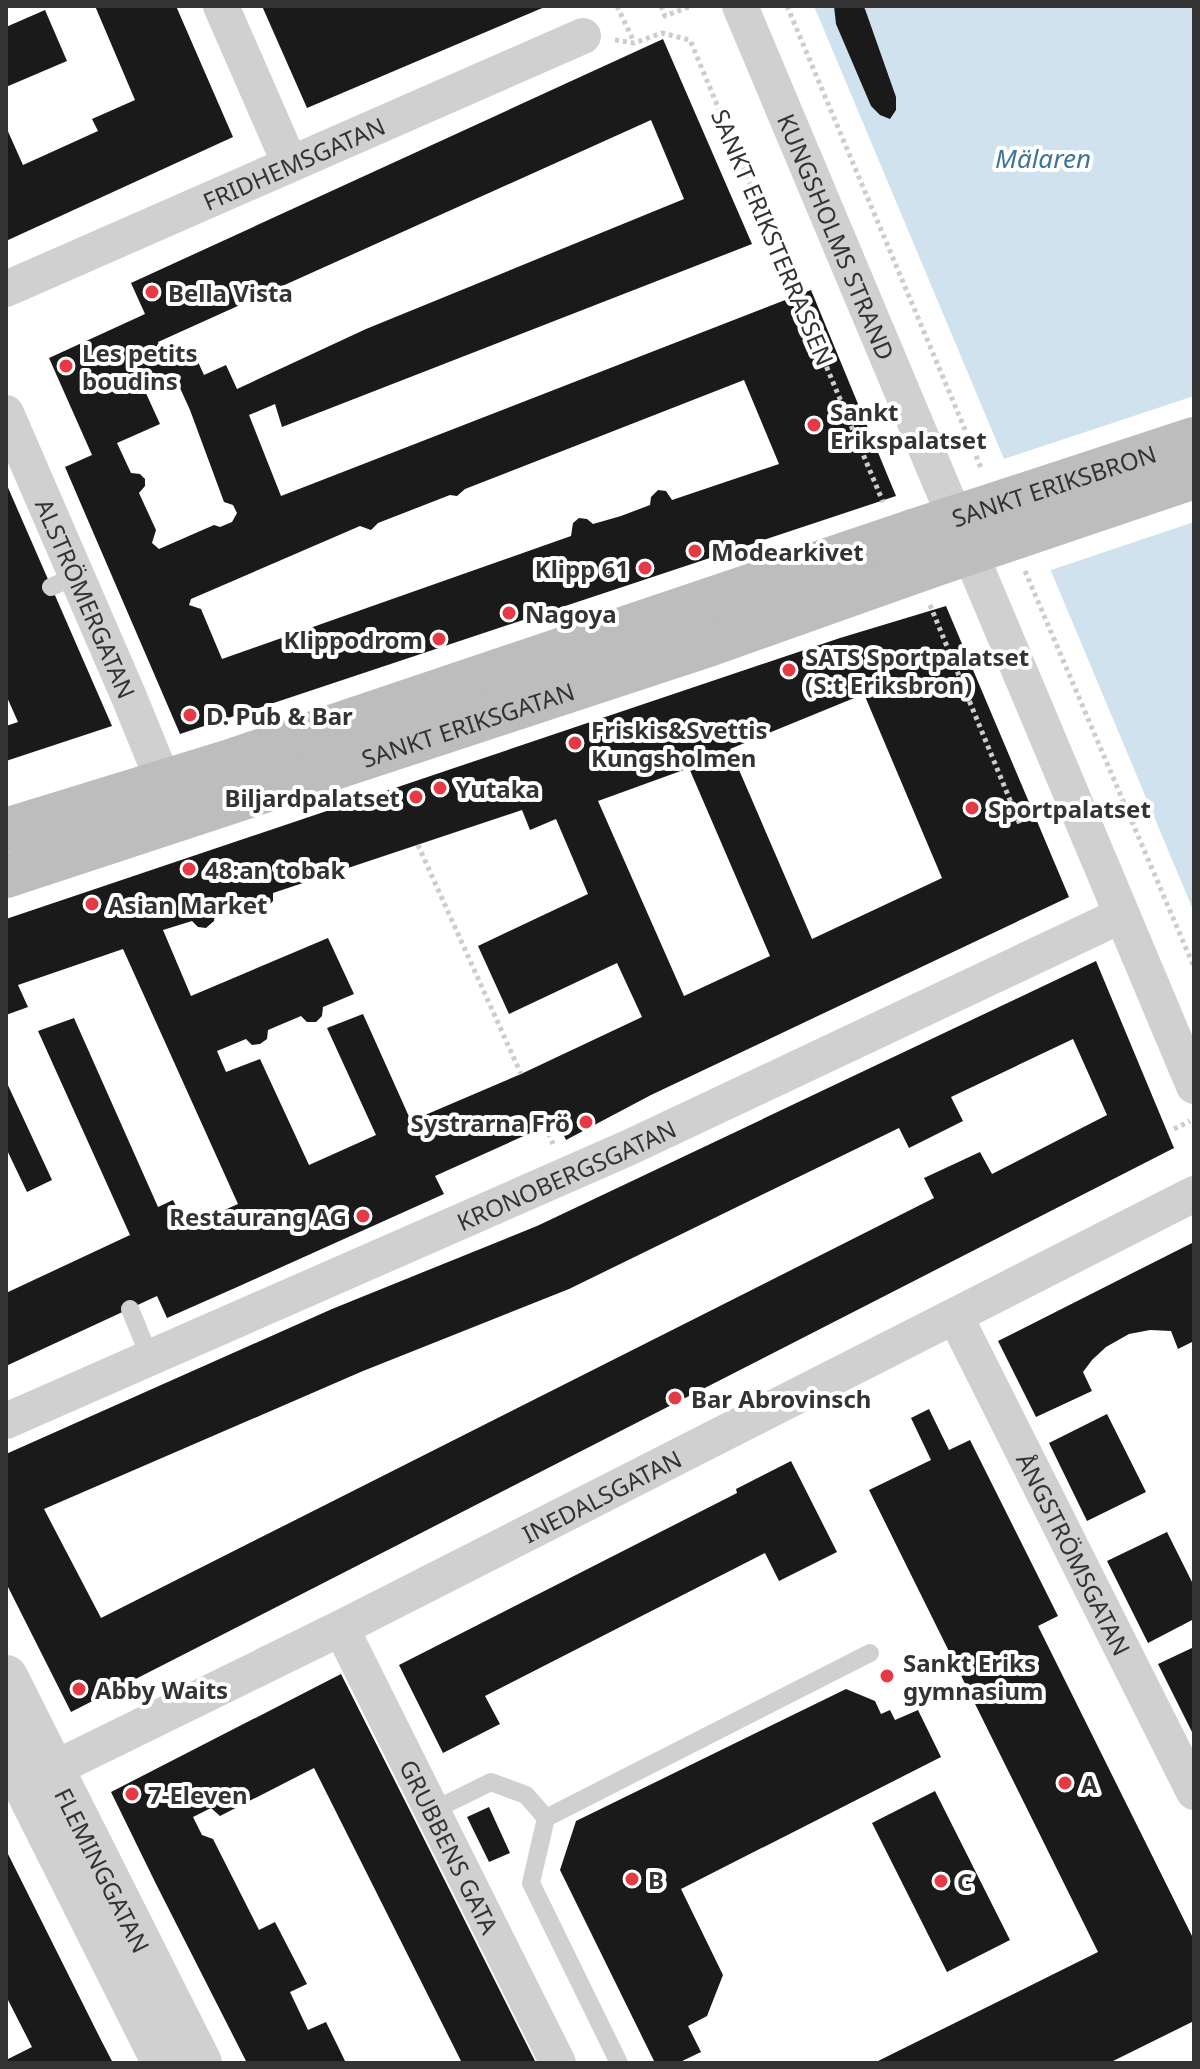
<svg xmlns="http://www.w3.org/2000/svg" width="1200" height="2069" font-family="'Noto Sans',sans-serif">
<rect width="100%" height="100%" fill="#fff"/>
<path fill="#cfe2ee" d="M 814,6 L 1194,6 L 1194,912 Z"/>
<path fill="#fff" d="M 1194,396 L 1194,522 L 1048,571 L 1001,460 Z"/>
<path fill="#1a1a1a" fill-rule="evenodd" d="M 95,6 L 176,6 L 233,137 L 6,241 L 6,127 L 23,165 L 98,131 L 92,119 L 135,100 Z
M 262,6 L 547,6 L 307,108 Z
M 834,6 L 863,6 L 865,9 L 896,97 L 896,110 L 890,119 L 880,115 L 871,106 L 836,24 Z
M 45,10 L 67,61 L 6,87 L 6,27 Z
M 663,39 L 752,244 L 282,427 L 275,404 L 249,415 L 281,496 L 811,290 L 896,496 L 180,734 L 65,467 L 92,455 L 49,358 L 145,314 L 131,283 ZM 651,120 L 684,199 L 366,329 L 237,389 L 226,365 L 204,375 L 194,353 L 169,364 L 158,342 ZM 175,377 L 190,410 L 224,502 L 233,505 L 237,513 L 232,522 L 220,527 L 214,525 L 159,549 L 152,543 L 156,530 L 139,493 L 145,486 L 145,479 L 140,474 L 131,473 L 117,443 L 160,424 L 145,391 ZM 744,380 L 779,464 L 672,500 L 666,491 L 658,490 L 651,497 L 650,505 L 621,516 L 593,524 L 587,519 L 579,518 L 573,523 L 571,536 L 222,659 L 201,609 L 189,605 L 191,599 L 360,526 L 371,530 L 378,523 L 450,495 L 457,496 L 465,489 Z
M 6,483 L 112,726 L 6,761 L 6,726 L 18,722 L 6,695 Z
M 946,606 L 1069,897 L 651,1095 L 566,1140 L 557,1121 L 435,1176 L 444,1194 L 235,1288 L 167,1318 L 157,1296 L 6,1366 L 6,1293 L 130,1235 L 38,1031 L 74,1018 L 158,1207 L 173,1200 L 186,1227 L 238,1204 L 123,949 L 18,985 L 28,1007 L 6,1015 L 6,919 L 840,638 ZM 864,694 L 942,878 L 812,939 L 730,749 ZM 689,768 L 770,956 L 684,996 L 598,801 ZM 522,810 L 530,830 L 556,819 L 588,894 L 478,946 L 509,1014 L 617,963 L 642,1017 L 521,1074 L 411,1121 L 363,1014 L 327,1028 L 376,1135 L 309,1165 L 260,1059 L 226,1072 L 217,1051 L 246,1039 L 252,1045 L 260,1044 L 267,1039 L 268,1030 L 301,1016 L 307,1022 L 316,1022 L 322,1016 L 323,1007 L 354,994 L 328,938 L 191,996 L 163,930 L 192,921 L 198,927 L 206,928 L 214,921 L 215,913 L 251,901 L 256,907 L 267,907 L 273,901 L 273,893 Z
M 1096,961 L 1174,1148 L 71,1712 L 6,1583 L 6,1454 L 332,1309 L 537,1226 ZM 1073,1039 L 1107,1115 L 992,1174 L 980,1152 L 924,1178 L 934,1198 L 101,1618 L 44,1509 L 363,1371 L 569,1289 L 899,1128 L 909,1148 L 963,1121 L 951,1097 Z
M 6,1081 L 52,1180 L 27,1192 L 6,1148 Z
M 1194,1242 L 1194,1341 L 1178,1349 L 1171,1331 L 1150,1330 L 1129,1334 L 1106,1347 L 1092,1360 L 1083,1372 L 1092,1391 L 1036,1417 L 998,1341 Z
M 929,1409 L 949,1450 L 970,1440 L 1058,1616 L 1038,1626 L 1194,1940 L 1194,2021 L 1109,2063 L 874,2063 L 1098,1952 L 869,1490 L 931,1460 L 911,1418 Z
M 1107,1414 L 1146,1492 L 1087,1521 L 1049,1443 Z
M 791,1461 L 837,1552 L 779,1581 L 765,1553 L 485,1696 L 500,1724 L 443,1753 L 399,1665 L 737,1493 L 736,1489 Z
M 1167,1532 L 1194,1586 L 1194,1619 L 1148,1643 L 1107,1561 Z
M 1194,1647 L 1194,1736 L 1158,1664 Z
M 341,1674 L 407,1805 L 536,2063 L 462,2063 L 314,1768 L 220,1816 L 211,1808 L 193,1817 L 202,1835 L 213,1839 L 259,1930 L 275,1922 L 307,1984 L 290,1992 L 308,2030 L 326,2022 L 346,2063 L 247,2063 L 156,1884 L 111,1792 Z
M 846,1689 L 875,1701 L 881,1714 L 890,1710 L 895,1720 L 918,1710 L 941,1757 L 681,1889 L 723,1975 L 707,2016 L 688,2026 L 701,2052 L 678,2063 L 655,2063 L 560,1870 L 576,1821 Z
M 935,1791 L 1010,1940 L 947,1972 L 872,1823 Z
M 489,1807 L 510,1853 L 489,1862 L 467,1817 Z
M 6,1850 L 101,2040 L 113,2063 L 6,2063 L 6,2060 L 32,2047 L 6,1996 Z"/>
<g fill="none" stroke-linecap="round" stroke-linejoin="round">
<path stroke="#cdcdcd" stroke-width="5" stroke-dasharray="4 4" stroke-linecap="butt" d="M 617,6 L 634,42
M 661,6 L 665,16 L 691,6
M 787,6 L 982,470
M 615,40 L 634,43 L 662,33 L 690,40 L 883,502
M 1025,571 L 1194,967
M 930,605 L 1021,827
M 418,845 L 521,1074
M 545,1126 L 553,1144
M 1174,1129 L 1190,1121"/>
<path stroke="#d0d0d0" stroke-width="18" d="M 51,587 L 76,576
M 130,1309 L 150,1358
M 432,1811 L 491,1782 L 526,1795 L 546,1818
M 546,1818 L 870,1653
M 546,1818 L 531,1883 L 619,2063"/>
<g stroke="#d0d0d0" stroke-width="36">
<path d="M 221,6 L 290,164"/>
<path id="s1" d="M 740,6 L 1194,1086"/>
<path id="s2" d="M 6,289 L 583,36"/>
<path id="s3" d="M 6,413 L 129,697 L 164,783"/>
<path id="s4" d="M 955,1316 L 1194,1792"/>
<path id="s5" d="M 6,1421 L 628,1148 L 1122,915"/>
<path id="s6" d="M 341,1628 L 558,2063"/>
<path id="s7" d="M 27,1782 L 341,1628 L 1194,1194"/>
</g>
<g stroke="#d0d0d0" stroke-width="44">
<path id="s8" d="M 6,1677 L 200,2063"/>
<path d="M 6,1748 L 164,2063"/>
</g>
<g stroke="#bdbdbd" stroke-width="44">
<path d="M 6,830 L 227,762 L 913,531"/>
<path id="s9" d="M 6,876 L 711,644 L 928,567"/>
</g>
<path stroke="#888" stroke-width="6" stroke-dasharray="8 6" stroke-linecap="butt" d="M 917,535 L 1194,437
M 928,563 L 1194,477"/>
<g stroke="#bdbdbd" stroke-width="44">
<path id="s10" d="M 913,531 L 1194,439"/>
<path d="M 928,567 L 1194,477"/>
</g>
</g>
<g fill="#e63946" stroke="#fff" stroke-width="3">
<circle cx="152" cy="292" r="8"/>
<circle cx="66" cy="366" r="8"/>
<circle cx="814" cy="425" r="8"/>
<circle cx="695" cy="551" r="8"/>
<circle cx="645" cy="568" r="8"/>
<circle cx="509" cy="613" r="8"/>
<circle cx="439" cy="639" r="8"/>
<circle cx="789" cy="670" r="8"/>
<circle cx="190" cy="715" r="8"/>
<circle cx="575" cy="743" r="8"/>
<circle cx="440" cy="788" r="8"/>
<circle cx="416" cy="797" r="8"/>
<circle cx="972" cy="808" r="8"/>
<circle cx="189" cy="869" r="8"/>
<circle cx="92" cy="904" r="8"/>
<circle cx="586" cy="1122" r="8"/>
<circle cx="363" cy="1216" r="8"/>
<circle cx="675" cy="1398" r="8"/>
<circle cx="887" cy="1676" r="8"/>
<circle cx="79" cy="1689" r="8"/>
<circle cx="1065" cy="1783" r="8"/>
<circle cx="132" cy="1794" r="8"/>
<circle cx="632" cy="1879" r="8"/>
<circle cx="941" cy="1881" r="8"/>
</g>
<g text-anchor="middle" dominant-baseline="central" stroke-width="8" stroke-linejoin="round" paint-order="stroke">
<g font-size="24" fill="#333" stroke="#fff">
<text stroke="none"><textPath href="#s2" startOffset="314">FRIDHEMSGATAN</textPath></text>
<text stroke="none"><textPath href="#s1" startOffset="250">KUNGSHOLMS STRAND</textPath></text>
<text transform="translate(773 237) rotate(67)">SANKT ERIKSTERRASSEN</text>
<text stroke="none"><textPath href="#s10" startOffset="148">SANKT ERIKSBRON</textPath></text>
<text stroke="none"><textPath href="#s3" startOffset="202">ALSTRÖMERGATAN</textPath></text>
<text stroke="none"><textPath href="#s9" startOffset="486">SANKT ERIKSGATAN</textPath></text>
<text stroke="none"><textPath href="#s5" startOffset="612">KRONOBERGSGATAN</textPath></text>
<text stroke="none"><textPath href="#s7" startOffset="642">INEDALSGATAN</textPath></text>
<text stroke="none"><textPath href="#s4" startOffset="266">ÅNGSTRÖMSGATAN</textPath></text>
<text stroke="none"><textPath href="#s6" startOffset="244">GRUBBENS GATA</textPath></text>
<text stroke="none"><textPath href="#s8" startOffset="216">FLEMINGGATAN</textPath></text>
</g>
<g font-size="24" font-weight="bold" fill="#333" stroke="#fff" text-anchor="start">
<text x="168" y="292">Bella Vista</text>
<text x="82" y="352">Les petits<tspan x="82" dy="28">boudins</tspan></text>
<text x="830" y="411">Sankt<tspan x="830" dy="28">Erikspalatset</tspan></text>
<text x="711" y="551">Modearkivet</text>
<text x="629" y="568" text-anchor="end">Klipp 61</text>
<text x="525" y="613">Nagoya</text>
<text x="423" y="639" text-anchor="end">Klippodrom</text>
<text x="805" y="656">SATS Sportpalatset<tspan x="805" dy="28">(S:t Eriksbron)</tspan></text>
<text x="206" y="715">D. Pub &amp; Bar</text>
<text x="591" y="729">Friskis&amp;Svettis<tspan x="591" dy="28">Kungsholmen</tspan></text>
<text x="456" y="788">Yutaka</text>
<text x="400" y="797" text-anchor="end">Biljardpalatset</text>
<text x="988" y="808">Sportpalatset</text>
<text x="205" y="869">48:an tobak</text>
<text x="108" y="904">Asian Market</text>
<text x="570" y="1122" text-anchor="end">Systrarna Frö</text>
<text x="347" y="1216" text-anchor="end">Restaurang AG</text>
<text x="691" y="1398">Bar Abrovinsch</text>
<text x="903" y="1662">Sankt Eriks<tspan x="903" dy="28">gymnasium</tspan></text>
<text x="95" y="1689">Abby Waits</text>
<text x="1081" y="1783">A</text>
<text x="148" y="1794">7-Eleven</text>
<text x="648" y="1879">B</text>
<text x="957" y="1881">C</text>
</g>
<g font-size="26" font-style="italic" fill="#3f7597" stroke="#fff">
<text x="1043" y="158">Mälaren</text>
</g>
</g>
<rect width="1200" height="2069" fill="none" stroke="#333333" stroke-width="16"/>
</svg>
